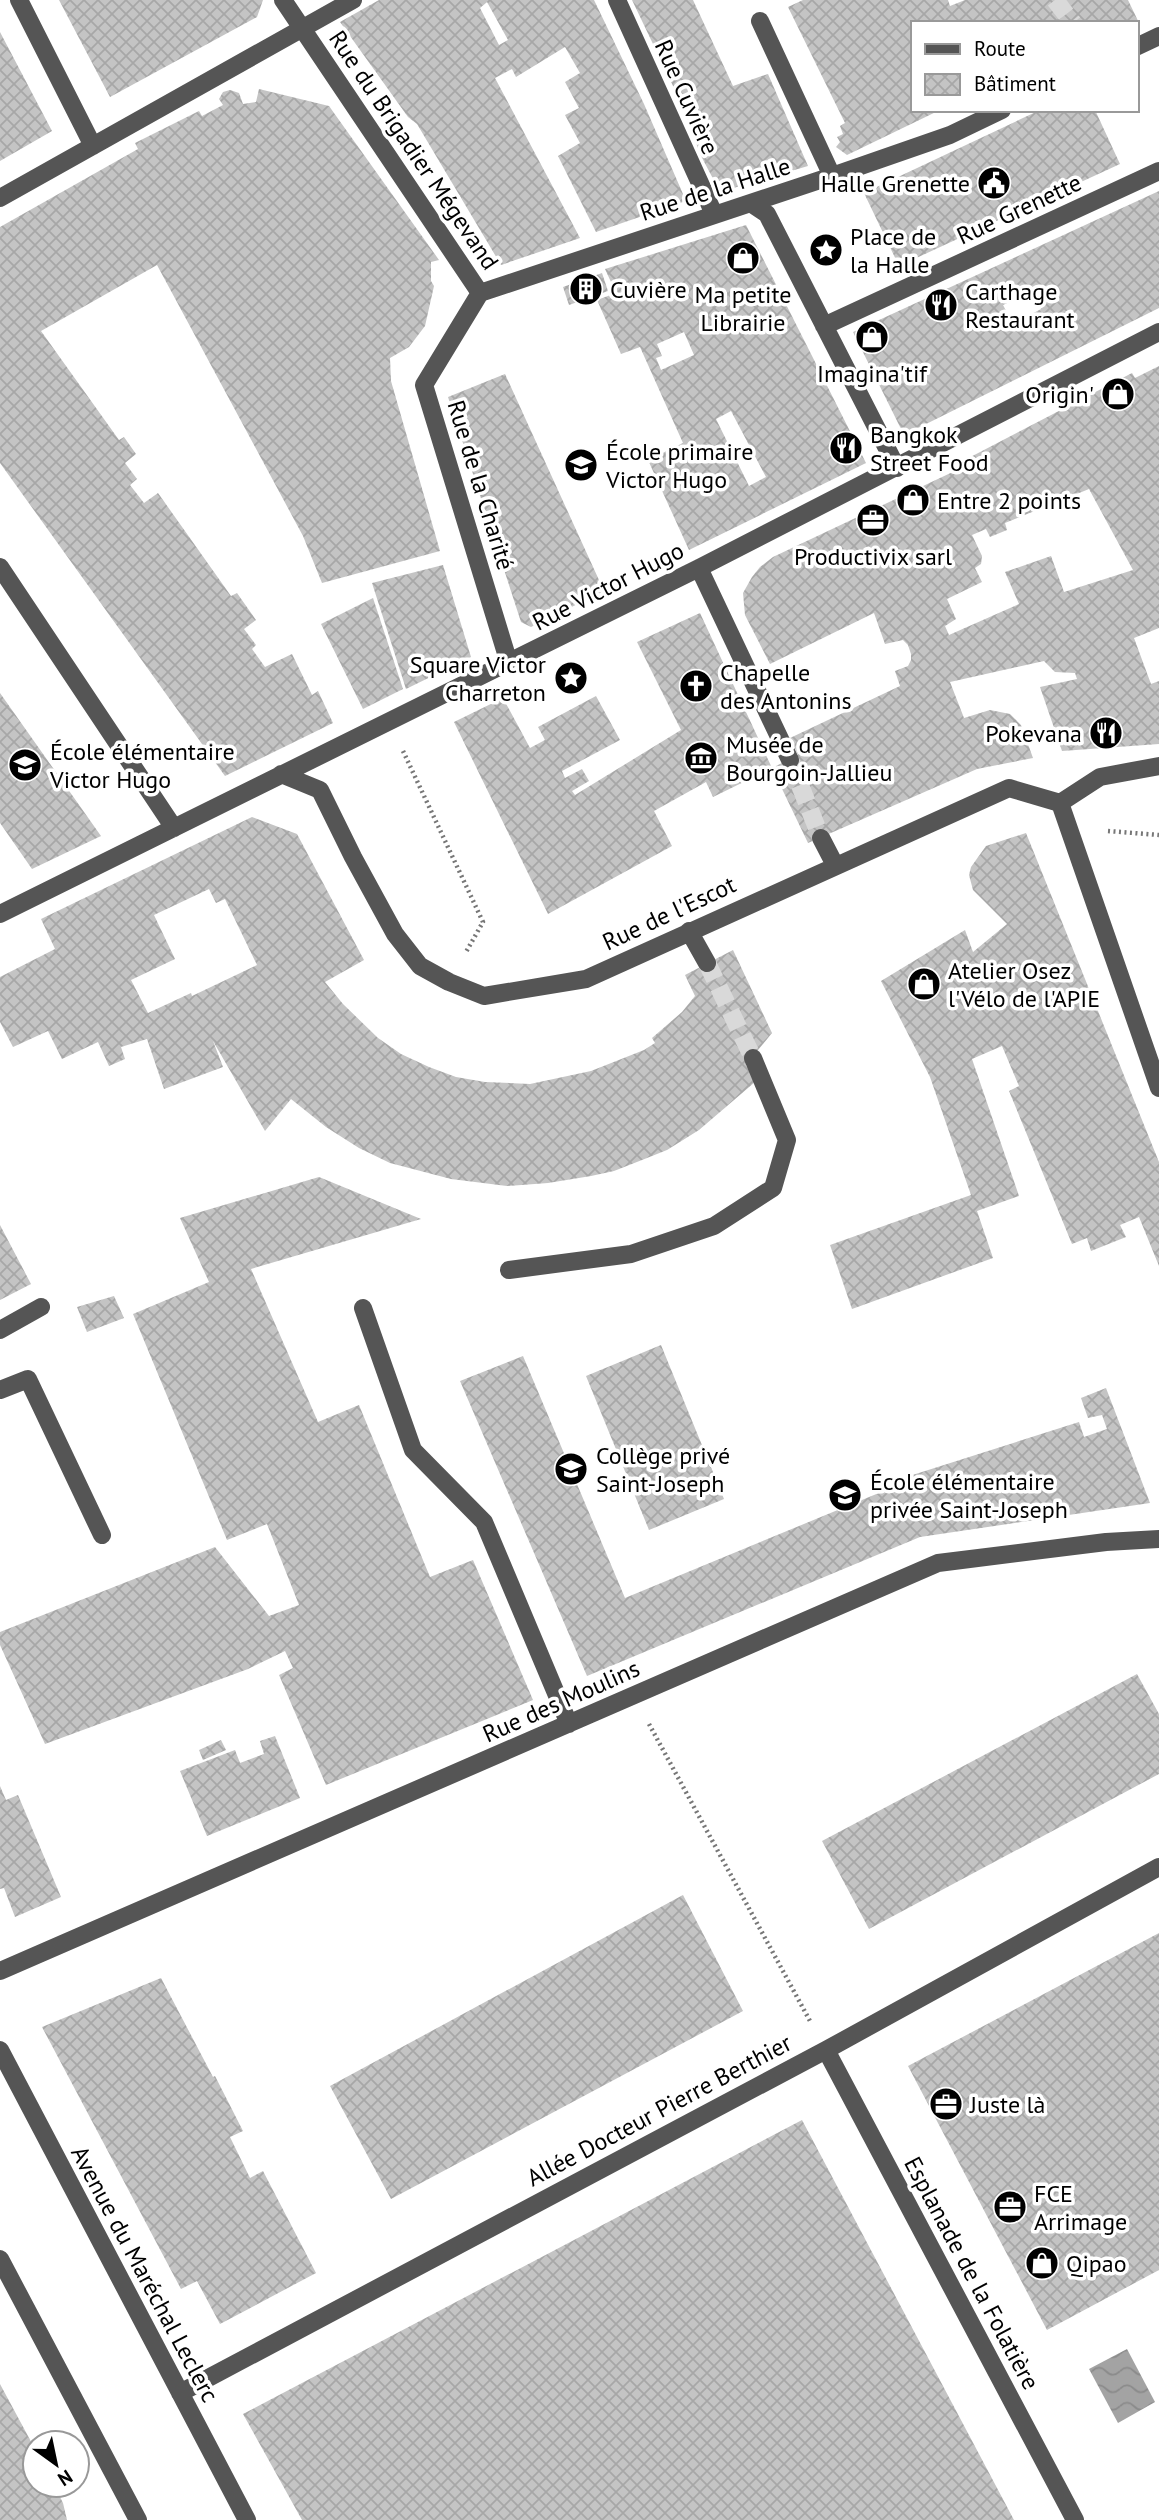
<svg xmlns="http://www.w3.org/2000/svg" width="1159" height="2520" font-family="'PT Sans',sans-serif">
<defs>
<pattern id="water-waves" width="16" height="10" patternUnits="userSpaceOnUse" patternTransform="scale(1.75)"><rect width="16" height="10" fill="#a3a3a3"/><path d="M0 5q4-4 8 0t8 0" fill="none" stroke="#8b8b8b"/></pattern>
<pattern id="building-cross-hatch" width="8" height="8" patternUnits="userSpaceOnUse" patternTransform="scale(1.75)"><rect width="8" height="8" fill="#c4c4c4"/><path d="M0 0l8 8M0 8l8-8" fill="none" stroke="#a7a7a7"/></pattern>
</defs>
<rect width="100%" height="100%" fill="#fff"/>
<path fill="url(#water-waves)" d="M 1127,2349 L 1155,2402 L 1118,2423 L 1089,2369 Z"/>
<path fill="url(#building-cross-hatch)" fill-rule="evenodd" d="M 59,0 L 263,0 L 257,17 L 110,97 Z
M 379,0 L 594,0 L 644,104 L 686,201 L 596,232 L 558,156 L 580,143 L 565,115 L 579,108 L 565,82 L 580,73 L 565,47 L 516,77 L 512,69 L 495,78 L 580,238 L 501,265 L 417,124 L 408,117 L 340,22 ZM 487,2 L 508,40 L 499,45 L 480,8 Z
M 632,0 L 693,0 L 733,86 L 768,74 L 808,166 L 720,192 L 700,154 L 684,109 Z
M 803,0 L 948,0 L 950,6 L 965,0 L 1128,0 L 1140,25 L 1136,26 L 1136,23 L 912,23 L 912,110 L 940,110 L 847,155 L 836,147 L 840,142 L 837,137 L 843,134 L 840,126 L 845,123 L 788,7 Z
M 0,32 L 52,131 L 0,161 Z
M 259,89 L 329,106 L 439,260 L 431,262 L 431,281 L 434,286 L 425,326 L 409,347 L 390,358 L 391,381 L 440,551 L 322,583 L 303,536 L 157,265 L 41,331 L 119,440 L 124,437 L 136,454 L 125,463 L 137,479 L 130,485 L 144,503 L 158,493 L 231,596 L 237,593 L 256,620 L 244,629 L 256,645 L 252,649 L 265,667 L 292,654 L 312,695 L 318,691 L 333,723 L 225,776 L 0,463 L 0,227 L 138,149 L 135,143 L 199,111 L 202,116 L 223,105 L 219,99 L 223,92 L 230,90 L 239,93 L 243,104 L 256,102 Z
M 1040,110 L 1095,110 L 1120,164 L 899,266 L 864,193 Z
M 1159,191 L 1159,308 L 904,435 L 853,332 ZM 1032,291 L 1041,309 L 1013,324 L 1003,305 Z
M 746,225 L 866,463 L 689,550 L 648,460 L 683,443 L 640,347 L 621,354 L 597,300 L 616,293 L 605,269 ZM 684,332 L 694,355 L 661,370 L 656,358 L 662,356 L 657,344 ZM 731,411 L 766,477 L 749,486 L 716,419 Z
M 602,273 L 608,291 L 569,305 L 563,287 Z
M 1159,366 L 1159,628 L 1134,638 L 1151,684 L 1159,681 L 1159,744 L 1062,751 L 1040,687 L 1077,679 L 1075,673 L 1055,672 L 1044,661 L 950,682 L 964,718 L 990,710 L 1010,714 L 1021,725 L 1033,758 L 977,769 L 808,843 L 772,768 L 798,755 L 790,738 L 900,686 L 895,671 L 908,666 L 911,660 L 911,654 L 908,645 L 903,640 L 885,644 L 874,613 L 770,664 L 745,615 L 743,593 L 752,577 L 760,567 L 773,557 L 959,469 L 959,463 L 1132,373 L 1135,378 ZM 1089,489 L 1133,570 L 1064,592 L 1051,556 L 1005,572 L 1019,604 L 949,635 L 945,626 L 956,619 L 947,599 L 982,582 L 975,568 L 981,564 L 982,556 L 972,535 L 986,529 L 990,537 L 1007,530 L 1005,523 Z
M 505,374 L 604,591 L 531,627 L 521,622 L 448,397 Z
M 443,565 L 471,657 L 406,689 L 372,583 Z
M 373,598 L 403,689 L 363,709 L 321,624 Z
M 700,613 L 772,768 L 713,797 L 706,782 L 654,811 L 672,846 L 548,914 L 454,722 L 503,698 L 530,748 L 545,740 L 538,727 L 596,696 L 620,740 L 562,771 L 565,778 L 582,769 L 589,781 L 572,791 L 575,795 L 681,730 L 637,642 Z
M 0,693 L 101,836 L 32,869 L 0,823 Z
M 252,817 L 297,834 L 364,960 L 325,982 L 343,1004 L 378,1038 L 401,1054 L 429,1067 L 456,1077 L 485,1082 L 530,1084 L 591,1071 L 644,1050 L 655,1043 L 652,1038 L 682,1012 L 695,996 L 685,975 L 733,950 L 772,1033 L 746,1065 L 755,1082 L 699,1130 L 667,1150 L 642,1160 L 614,1171 L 591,1176 L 548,1183 L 507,1186 L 451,1179 L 390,1163 L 359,1148 L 326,1127 L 291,1099 L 265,1131 L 213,1041 L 223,1067 L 164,1089 L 147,1039 L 121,1047 L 125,1059 L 109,1066 L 98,1042 L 62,1059 L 48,1031 L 13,1047 L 0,1022 L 0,977 L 55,949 L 41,919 ZM 209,889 L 216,903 L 225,899 L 257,965 L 192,996 L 191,993 L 148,1013 L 131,980 L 175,959 L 154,915 Z
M 1026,833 L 1159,1162 L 1159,1266 L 1139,1217 L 1120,1225 L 1126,1237 L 1091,1251 L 1087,1238 L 1072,1244 L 1009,1091 L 1019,1086 L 1002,1046 L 972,1059 L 1019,1196 L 977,1211 L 993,1258 L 852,1309 L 830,1245 L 971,1195 L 930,1077 L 881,981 L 965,930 L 973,952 L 1007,924 L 973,890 L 969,875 L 971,867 L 986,846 Z
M 319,1177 L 421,1219 L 251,1269 L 318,1422 L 359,1405 L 430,1577 L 473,1560 L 533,1700 L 326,1785 L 279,1675 L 293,1668 L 285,1651 L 248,1669 L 45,1744 L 0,1645 L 0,1632 L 215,1547 L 269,1616 L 299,1605 L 267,1524 L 227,1540 L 133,1314 L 209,1282 L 180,1218 Z
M 0,1225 L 31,1284 L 0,1300 Z
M 114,1296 L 124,1318 L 87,1332 L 77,1307 Z
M 661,1345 L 724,1499 L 649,1530 L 586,1376 Z
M 523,1356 L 625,1598 L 903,1483 L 903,1478 L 1079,1422 L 1084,1437 L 1107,1429 L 1102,1415 L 1088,1418 L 1081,1398 L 1106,1388 L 1150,1503 L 920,1537 L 587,1676 L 460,1381 Z
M 1137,1674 L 1159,1714 L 1159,1774 L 869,1929 L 822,1841 Z
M 275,1736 L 300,1798 L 207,1836 L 180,1771 L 235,1750 L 240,1763 L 264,1754 L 260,1741 Z
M 221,1740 L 226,1750 L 203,1760 L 199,1750 Z
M 0,1786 L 6,1800 L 18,1795 L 61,1897 L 15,1917 L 4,1888 L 0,1889 Z
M 683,1895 L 743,2011 L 391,2199 L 330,2086 Z
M 1159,1933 L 1159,2270 L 1047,2330 L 908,2066 Z
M 161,1978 L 213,2077 L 215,2076 L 243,2131 L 230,2137 L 250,2178 L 263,2171 L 316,2273 L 220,2324 L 197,2281 L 181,2289 L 42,2027 Z
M 802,2120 L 1014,2520 L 302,2520 L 243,2414 Z
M 0,2384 L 35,2449 L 35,2485 L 54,2485 L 63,2503 L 67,2520 L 0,2520 Z"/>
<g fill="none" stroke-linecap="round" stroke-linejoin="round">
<path stroke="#d9d9d9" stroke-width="18" stroke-dasharray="18 9" stroke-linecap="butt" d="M 1055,0 L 1073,23
M 790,760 L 821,838
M 707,963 L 753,1058"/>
<path stroke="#777" stroke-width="4.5" stroke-dasharray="2 3.5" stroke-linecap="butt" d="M 403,751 L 483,922 L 466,952
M 1108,831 L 1159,835
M 649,1724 L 810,2021"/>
<path stroke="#555" stroke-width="18" d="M 19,0 L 93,146
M 283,0 L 480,293
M 617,0 L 714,214
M 760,21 L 832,176
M 1136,47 L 1159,36
M 0,198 L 353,0
M 752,204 L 767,214 L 897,468
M 480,293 L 832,176 L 950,135 L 1002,110
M 480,293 L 424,385 L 509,663
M 824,326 L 1159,171
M 0,567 L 174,828
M 699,568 L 790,760
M 281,774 L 320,790 L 353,857 L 395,934 L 420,966 L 449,982 L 484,996 L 586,979 L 1009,788 L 1060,803 L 1100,777 L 1159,766
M 1060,803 L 1159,1088
M 821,838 L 835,865
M 0,914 L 699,568 L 1159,332
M 689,931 L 707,963
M 509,1270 L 631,1254 L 714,1226 L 773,1188 L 787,1140 L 753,1058
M 363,1308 L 413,1450 L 484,1522 L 569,1724
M 0,1330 L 41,1307
M 0,1390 L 28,1379 L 102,1535
M 0,1971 L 938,1563 L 1106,1542 L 1159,1539
M 0,2050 L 247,2520
M 826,2050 L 1075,2520
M 0,2259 L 138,2520
M 180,2393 L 826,2050 L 1159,1867"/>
</g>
<defs>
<symbol id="civic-disc" viewBox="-11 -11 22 22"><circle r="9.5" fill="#000" stroke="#fff"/><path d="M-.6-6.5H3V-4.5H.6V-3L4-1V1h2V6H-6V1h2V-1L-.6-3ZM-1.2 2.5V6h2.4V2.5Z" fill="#fff"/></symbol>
<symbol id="sight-disc" viewBox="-11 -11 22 22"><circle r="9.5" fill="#000" stroke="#fff"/><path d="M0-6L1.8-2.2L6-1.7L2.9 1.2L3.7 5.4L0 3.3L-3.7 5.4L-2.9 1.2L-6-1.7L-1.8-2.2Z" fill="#fff"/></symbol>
<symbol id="shop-disc" viewBox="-11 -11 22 22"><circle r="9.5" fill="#000" stroke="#fff"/><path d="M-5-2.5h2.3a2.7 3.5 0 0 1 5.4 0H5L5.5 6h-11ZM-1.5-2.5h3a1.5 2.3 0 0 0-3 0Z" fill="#fff"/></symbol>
<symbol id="building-disc" viewBox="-11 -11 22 22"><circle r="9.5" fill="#000" stroke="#fff"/><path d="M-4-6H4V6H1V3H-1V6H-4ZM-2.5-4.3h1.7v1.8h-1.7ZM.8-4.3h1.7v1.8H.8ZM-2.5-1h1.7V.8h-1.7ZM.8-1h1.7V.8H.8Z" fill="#fff"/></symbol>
<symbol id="restaurant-disc" viewBox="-11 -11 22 22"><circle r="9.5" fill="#000" stroke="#fff"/><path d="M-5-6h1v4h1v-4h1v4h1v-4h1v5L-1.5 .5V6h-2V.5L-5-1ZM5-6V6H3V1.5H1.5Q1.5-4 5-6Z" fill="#fff"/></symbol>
<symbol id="school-disc" viewBox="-11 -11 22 22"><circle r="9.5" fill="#000" stroke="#fff"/><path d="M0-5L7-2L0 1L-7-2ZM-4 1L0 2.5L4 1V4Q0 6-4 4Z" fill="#fff"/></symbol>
<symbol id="office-disc" viewBox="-11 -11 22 22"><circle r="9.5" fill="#000" stroke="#fff"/><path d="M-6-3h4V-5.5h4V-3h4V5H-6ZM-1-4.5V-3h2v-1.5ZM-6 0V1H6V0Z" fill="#fff"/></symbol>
<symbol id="church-disc" viewBox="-11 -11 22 22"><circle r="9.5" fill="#000" stroke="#fff"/><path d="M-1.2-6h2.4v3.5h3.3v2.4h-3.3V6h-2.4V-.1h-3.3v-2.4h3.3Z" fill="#fff"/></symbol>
<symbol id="museum-disc" viewBox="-11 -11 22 22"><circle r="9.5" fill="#000" stroke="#fff"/><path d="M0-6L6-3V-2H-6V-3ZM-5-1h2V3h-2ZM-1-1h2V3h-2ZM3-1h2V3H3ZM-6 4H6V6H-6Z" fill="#fff"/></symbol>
</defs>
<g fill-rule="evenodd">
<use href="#civic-disc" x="975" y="164" width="38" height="38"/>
<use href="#sight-disc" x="807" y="231" width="38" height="38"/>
<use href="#shop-disc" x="724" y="239" width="38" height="38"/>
<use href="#building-disc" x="567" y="270" width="38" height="38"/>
<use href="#restaurant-disc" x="922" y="286" width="38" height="38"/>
<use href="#shop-disc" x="853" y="318" width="38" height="38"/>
<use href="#shop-disc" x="1099" y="375" width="38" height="38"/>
<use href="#restaurant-disc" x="827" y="429" width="38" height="38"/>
<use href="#school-disc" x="562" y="446" width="38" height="38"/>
<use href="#shop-disc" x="894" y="481" width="38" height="38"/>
<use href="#office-disc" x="854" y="501" width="38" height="38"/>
<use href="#sight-disc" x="552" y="659" width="38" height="38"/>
<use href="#church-disc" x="677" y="667" width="38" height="38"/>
<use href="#restaurant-disc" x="1087" y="714" width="38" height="38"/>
<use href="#museum-disc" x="682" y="739" width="38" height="38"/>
<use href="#school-disc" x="6" y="746" width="38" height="38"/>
<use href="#shop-disc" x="905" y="965" width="38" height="38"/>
<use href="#school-disc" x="552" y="1450" width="38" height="38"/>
<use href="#school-disc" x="826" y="1476" width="38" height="38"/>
<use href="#office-disc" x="927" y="2085" width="38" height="38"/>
<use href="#office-disc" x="991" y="2188" width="38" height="38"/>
<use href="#shop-disc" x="1023" y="2244" width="38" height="38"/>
</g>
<g text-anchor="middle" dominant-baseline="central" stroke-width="7" stroke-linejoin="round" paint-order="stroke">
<g font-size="24" fill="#000" stroke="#fff">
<text transform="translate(687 97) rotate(66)">Rue Cuvière</text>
<text transform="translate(414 150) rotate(56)">Rue du Brigadier Mégevand</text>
<text transform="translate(715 189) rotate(-18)">Rue de la Halle</text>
<text transform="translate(1019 209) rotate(-25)">Rue Grenette</text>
<text transform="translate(481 485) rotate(73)">Rue de la Charité</text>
<text transform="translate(608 586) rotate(-27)">Rue Victor Hugo</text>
<text transform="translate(669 913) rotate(-25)">Rue de l'Escot</text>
<text transform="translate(561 1701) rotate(-24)">Rue des Moulins</text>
<text transform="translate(659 2110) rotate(-28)">Allée Docteur Pierre Berthier</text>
<text transform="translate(972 2273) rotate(62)">Esplanade de la Folatière</text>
<text transform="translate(145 2274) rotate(62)">Avenue du Maréchal Leclerc</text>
</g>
<g font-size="24" fill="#000" stroke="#fff" text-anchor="start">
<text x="970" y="183" text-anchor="end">Halle Grenette</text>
<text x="850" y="236">Place de<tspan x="850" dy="28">la Halle</tspan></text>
<text x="610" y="289">Cuvière</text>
<text x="965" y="291">Carthage<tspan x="965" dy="28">Restaurant</tspan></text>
<text x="743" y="294" text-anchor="middle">Ma petite<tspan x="743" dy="28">Librairie</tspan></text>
<text x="872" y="373" text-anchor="middle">Imagina'tif</text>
<text x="1094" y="394" text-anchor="end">Origin'</text>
<text x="870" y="434">Bangkok<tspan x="870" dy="28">Street Food</tspan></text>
<text x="606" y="451">École primaire<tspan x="606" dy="28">Victor Hugo</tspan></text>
<text x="937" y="500">Entre 2 points</text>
<text x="873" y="556" text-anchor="middle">Productivix sarl</text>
<text x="546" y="664" text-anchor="end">Square Victor<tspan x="546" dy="28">Charreton</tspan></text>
<text x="720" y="672">Chapelle<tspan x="720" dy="28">des Antonins</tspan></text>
<text x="1082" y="733" text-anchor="end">Pokevana</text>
<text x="726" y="744">Musée de<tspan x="726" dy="28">Bourgoin-Jallieu</tspan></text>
<text x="50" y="751">École élémentaire<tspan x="50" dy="28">Victor Hugo</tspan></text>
<text x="948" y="970">Atelier Osez<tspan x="948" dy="28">l'Vélo de l'APIE</tspan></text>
<text x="596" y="1455">Collège privé<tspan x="596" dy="28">Saint-Joseph</tspan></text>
<text x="870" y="1481">École élémentaire<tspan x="870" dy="28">privée Saint-Joseph</tspan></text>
<text x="970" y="2104">Juste là</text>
<text x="1034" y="2193">FCE<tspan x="1034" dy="28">Arrimage</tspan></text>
<text x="1066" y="2263">Qipao</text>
</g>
</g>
<rect x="911" y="21" width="228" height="91" fill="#ffffff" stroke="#999999" stroke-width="2"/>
<rect x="925" y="44" width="35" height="10" fill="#555555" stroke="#999999" stroke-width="2"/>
<text x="974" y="56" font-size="21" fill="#000000">Route</text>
<rect x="925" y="74" width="35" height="21" fill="url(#building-cross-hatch)" stroke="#999999" stroke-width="2"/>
<text x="974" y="91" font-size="21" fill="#000000">Bâtiment</text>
<g transform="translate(56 2464) rotate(147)"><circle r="33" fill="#ffffff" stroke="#999999" stroke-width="2"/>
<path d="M0-5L12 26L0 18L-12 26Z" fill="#000000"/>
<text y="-10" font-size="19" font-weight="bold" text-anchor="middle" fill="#000000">N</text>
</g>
</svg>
